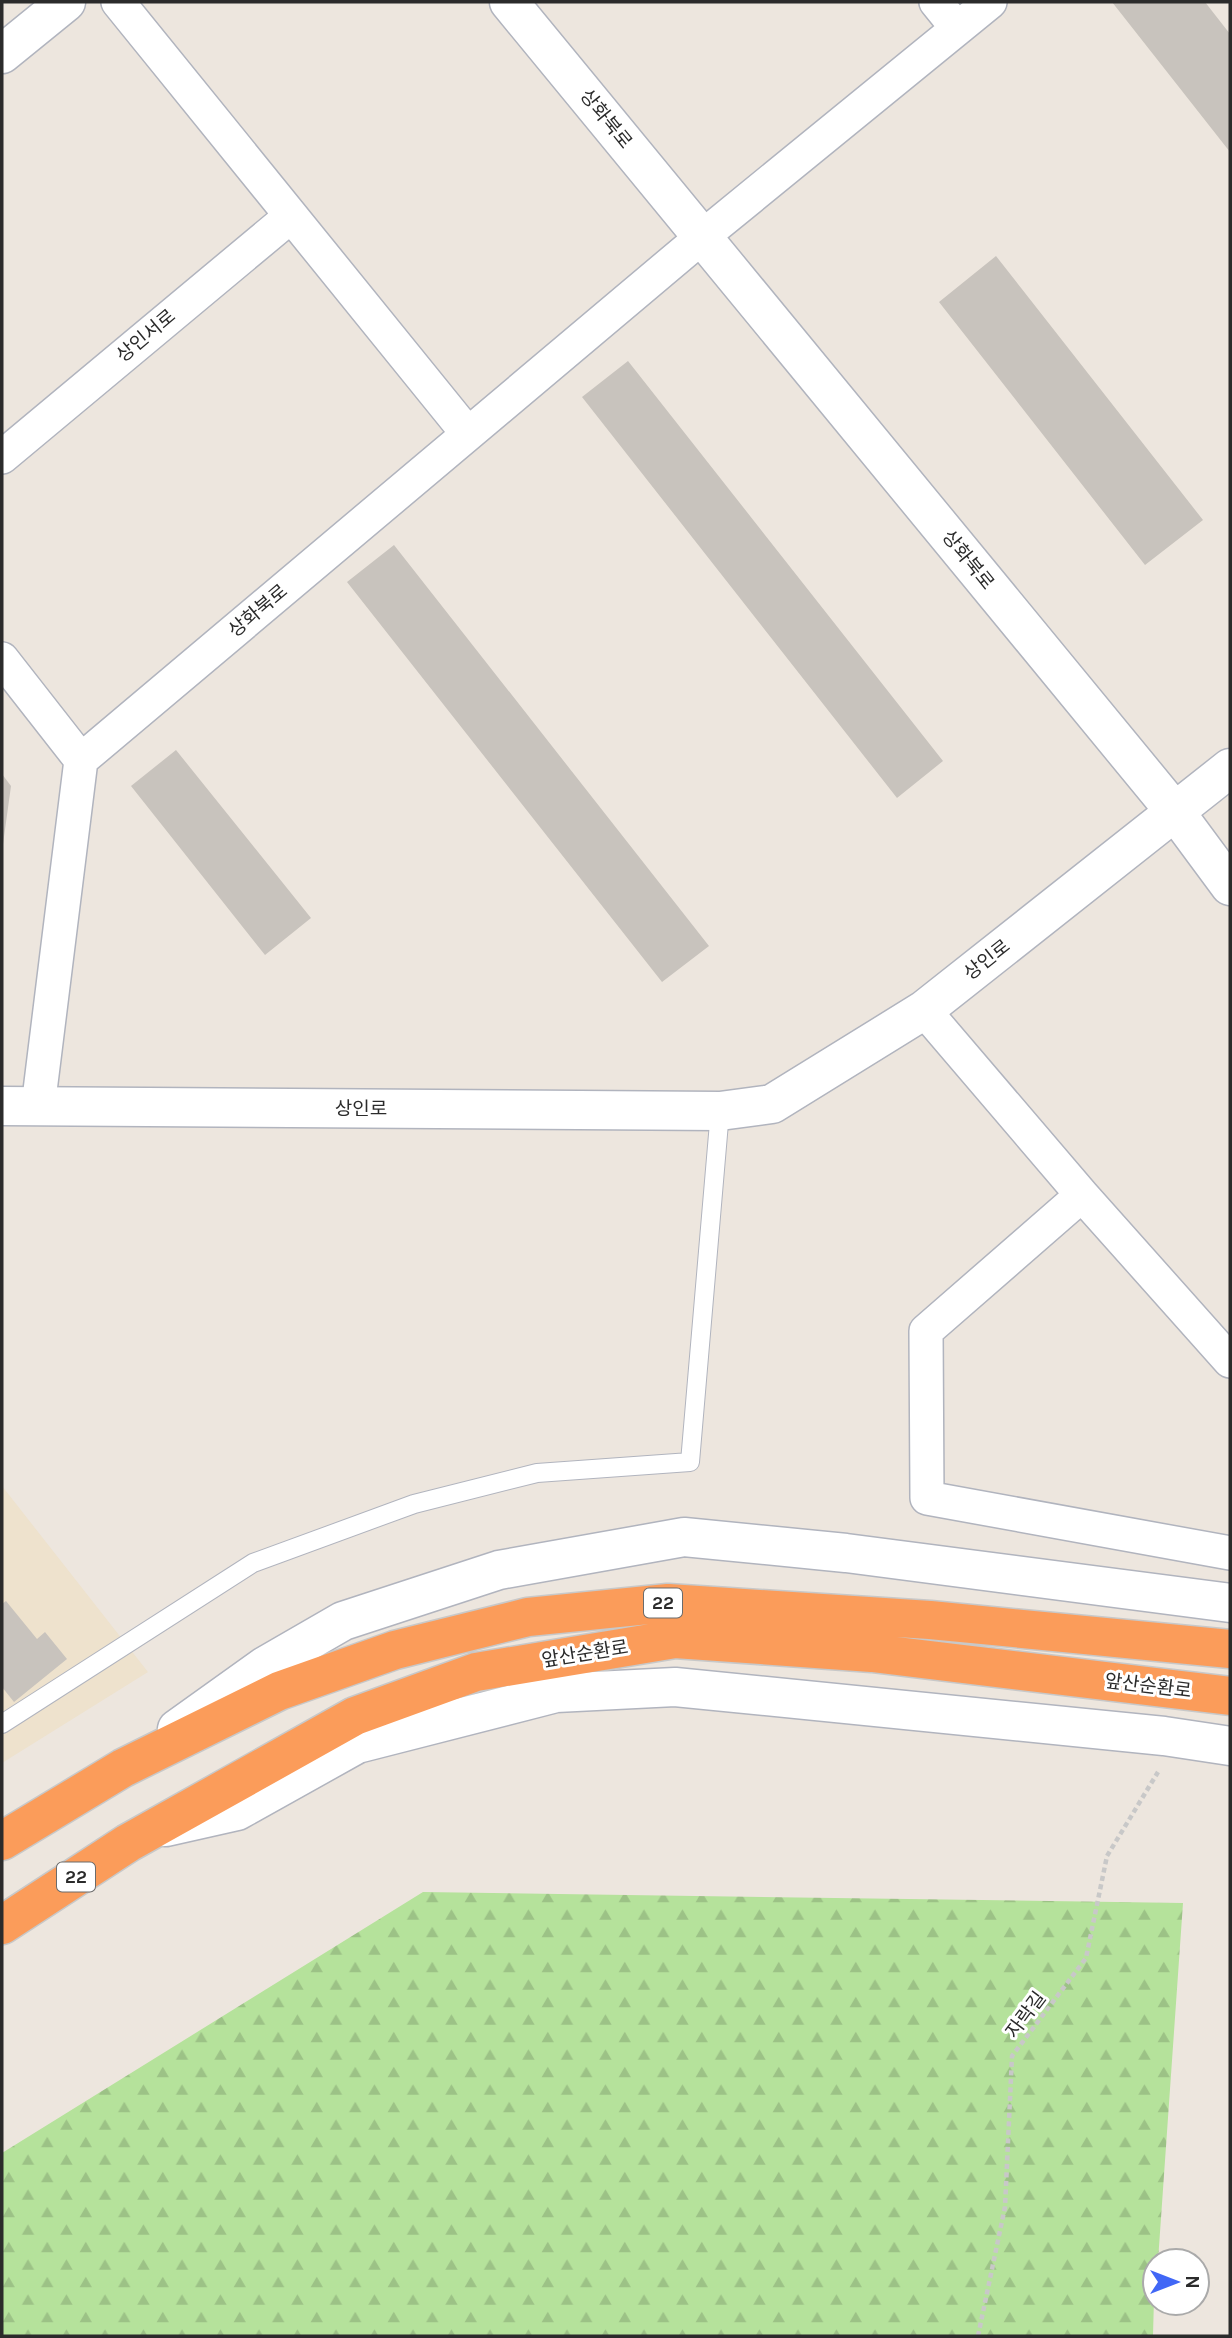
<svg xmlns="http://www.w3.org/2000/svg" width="1232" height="2338" font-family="Karla,'Noto Sans KR',sans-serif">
<defs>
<pattern id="forest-firs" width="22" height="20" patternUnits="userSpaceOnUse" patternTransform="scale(1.75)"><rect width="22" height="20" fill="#b5e29b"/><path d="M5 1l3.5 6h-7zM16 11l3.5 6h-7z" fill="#9cc286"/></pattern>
</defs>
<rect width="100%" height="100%" fill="#ede6de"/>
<path fill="#eee2cd" d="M 2,1486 L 148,1672 L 2,1763 Z"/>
<path fill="url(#forest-firs)" d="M 423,1892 L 1183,1903 L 1158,2261 L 1155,2261 L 1153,2336 L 2,2336 L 2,2153 Z"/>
<path fill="#c8c3bd" d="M 1112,2 L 1205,2 L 1230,34 L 1230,152 Z
M 996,256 L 1203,520 L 1145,565 L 939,302 Z
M 628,361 L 943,761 L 897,798 L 582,397 Z
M 394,545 L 709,946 L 662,982 L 347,582 Z
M 176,750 L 311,918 L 265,955 L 131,786 Z
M 2,774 L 11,786 L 3,844 L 2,844 Z
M 6,1601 L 37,1639 L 45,1632 L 67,1659 L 14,1702 L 2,1687 L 2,1604 Z"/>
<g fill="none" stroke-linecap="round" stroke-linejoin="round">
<defs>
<path id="lane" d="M 2,1724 L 253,1563 L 414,1504 L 537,1473 L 690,1462 L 720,1111"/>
<path id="street" d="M 118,2 L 468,434
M 936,2 L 957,28
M 2,457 L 291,216
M 2,659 L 81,760
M 924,1010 L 1082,1195 L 1230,1361
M 38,1107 L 81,760 L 702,237 L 990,2
M 1082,1195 L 926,1331 L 927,1498 L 1230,1553"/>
<path id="secondary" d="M 509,2 L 1176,813 L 1230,886
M 2,54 L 66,2
M 2,1106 L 720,1111 L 772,1104 L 924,1010 L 1230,768
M 177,1729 L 265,1666 L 343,1621 L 499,1570 L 684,1537 L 846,1553 L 1230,1603
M 166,1827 L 237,1811 L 357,1744 L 556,1693 L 675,1687 L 1164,1736 L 1230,1746"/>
<path id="highway" d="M 2,1841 L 123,1768 L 279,1691 L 395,1650 L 528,1617 L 668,1603 L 930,1620 L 1230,1649
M 2,1925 L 128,1843 L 355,1716 L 476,1672 L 675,1639 L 872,1653 L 1230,1696"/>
</defs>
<use href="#lane" stroke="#b1b4be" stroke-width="20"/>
<use href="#street" stroke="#b1b4be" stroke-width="36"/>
<use href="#secondary" stroke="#b1b4be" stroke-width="41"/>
<use href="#highway" stroke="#c8c8c8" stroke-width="41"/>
<path stroke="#c8c8c8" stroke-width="4.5" stroke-dasharray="5 3.5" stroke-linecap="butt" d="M 978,2336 L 1005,2207 L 1012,2056 L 1086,1958 L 1107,1856 L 1158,1772"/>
<use href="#lane" stroke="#fff" stroke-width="18"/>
<use href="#street" stroke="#fff" stroke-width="33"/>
<use href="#secondary" stroke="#fff" stroke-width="38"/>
<use href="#highway" stroke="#fb9c5a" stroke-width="38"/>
</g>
<g text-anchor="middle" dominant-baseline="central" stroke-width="6" stroke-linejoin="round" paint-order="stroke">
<g fill="#fff" stroke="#6b6b6b" stroke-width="2">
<rect x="644" y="1588.5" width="38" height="29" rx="5"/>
<rect x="57" y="1862.5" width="38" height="29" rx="5"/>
</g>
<g font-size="18" font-weight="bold" fill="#2b2b2b">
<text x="663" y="1603">22</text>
<text x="76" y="1877">22</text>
</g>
<g font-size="19" fill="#2b2b2b" stroke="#fff">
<text transform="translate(606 119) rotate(51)">상화북로</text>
<text transform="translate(146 336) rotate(-40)">상인서로</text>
<text transform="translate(968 560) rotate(51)">상화북로</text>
<text transform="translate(258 611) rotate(-40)">상화북로</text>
<text transform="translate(987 960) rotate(-38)">상인로</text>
<text x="361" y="1109">상인로</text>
<text transform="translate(585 1654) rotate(-9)">앞산순환로</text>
<text transform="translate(1148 1686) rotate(7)">앞산순환로</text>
<text transform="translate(1026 2015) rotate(-53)">자락길</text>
</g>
</g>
<rect width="1232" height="2338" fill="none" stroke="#2b2b2b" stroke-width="7"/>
<g transform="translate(1176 2282) rotate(90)"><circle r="33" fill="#ffffff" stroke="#aaaaaa" stroke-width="2"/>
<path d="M0-5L12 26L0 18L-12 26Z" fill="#4167f6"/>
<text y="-10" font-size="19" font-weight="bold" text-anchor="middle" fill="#2b2b2b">N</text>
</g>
</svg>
